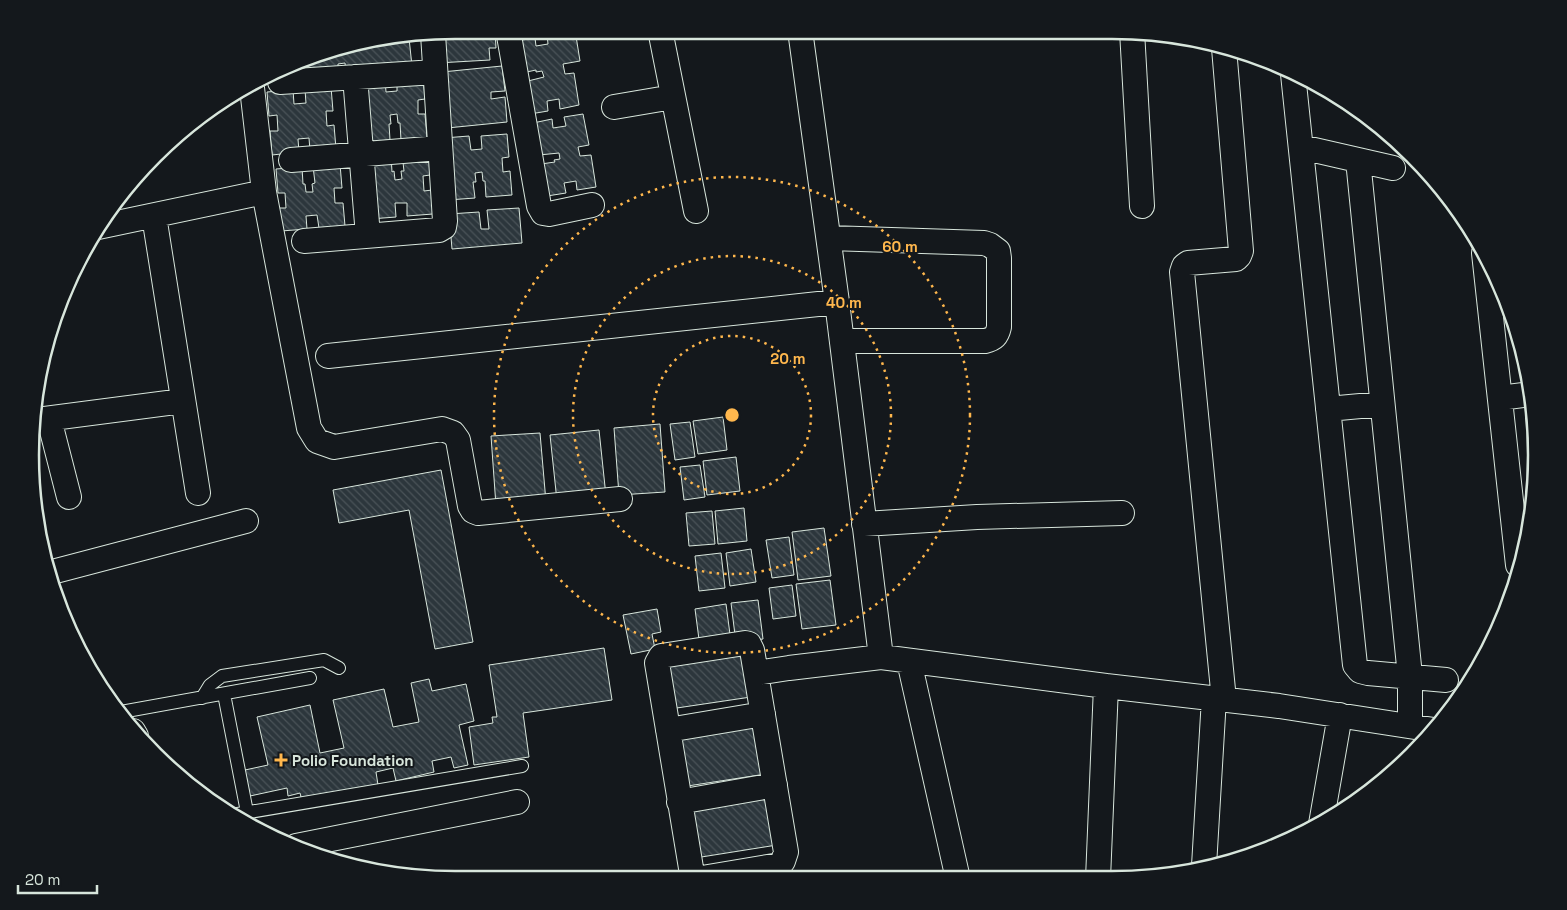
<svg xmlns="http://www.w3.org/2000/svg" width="1567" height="910" font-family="'Space Grotesk',sans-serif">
<defs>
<pattern id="building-back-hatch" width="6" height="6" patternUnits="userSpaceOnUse" patternTransform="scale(1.25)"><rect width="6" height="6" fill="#2c363c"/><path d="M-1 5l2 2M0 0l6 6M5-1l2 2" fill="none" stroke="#4a5358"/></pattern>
</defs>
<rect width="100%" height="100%" fill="#14181c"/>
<path fill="url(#building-back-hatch)" stroke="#d8e6dc" d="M 453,30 L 495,30 L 496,48 L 489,48 L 490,60 L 437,63 L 435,33 Z
M 566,30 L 575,30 L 580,61 L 563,64 L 565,74 L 574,73 L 579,105 L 560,109 L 559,99 L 547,101 L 548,111 L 530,114 L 524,82 L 544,77 L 542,71 L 536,72 L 536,70 L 522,73 L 516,41 L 535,38 L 536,46 L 548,44 L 547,34 Z
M 409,38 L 412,66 L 346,73 L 345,63 L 338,64 L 338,72 L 271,78 L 319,52 Z
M 502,66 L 505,91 L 491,92 L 491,99 L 505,97 L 507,122 L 447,128 L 442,72 Z
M 423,76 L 425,99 L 418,100 L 418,114 L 425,114 L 427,138 L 401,140 L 400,123 L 398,123 L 397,114 L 390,115 L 391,124 L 389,124 L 390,140 L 364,142 L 359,81 L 385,79 L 386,92 L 397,91 L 397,78 Z
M 331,87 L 333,111 L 326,111 L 327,126 L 334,125 L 336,149 L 310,151 L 309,138 L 298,139 L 299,152 L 272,155 L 270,131 L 278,131 L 277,115 L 269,116 L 267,92 L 293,90 L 294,104 L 306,103 L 305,90 Z
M 583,114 L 589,145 L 578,147 L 580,156 L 591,155 L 596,187 L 577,190 L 576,181 L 564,183 L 566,193 L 547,196 L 541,164 L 555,162 L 554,160 L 560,159 L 559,153 L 539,155 L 533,123 L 552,119 L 553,128 L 566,126 L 564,117 Z
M 507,134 L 509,157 L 502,158 L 503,172 L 510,171 L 512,195 L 486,197 L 485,181 L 483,181 L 482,172 L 475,173 L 476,182 L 473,182 L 475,198 L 448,200 L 444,138 L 469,136 L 471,150 L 482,149 L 481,136 Z
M 429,152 L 430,175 L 423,176 L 424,191 L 432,190 L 433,214 L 407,216 L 407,203 L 395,203 L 396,217 L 370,219 L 365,157 L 391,155 L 392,172 L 394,171 L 395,180 L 402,179 L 401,171 L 404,171 L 402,154 Z
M 340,164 L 342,188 L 334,188 L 335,203 L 343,203 L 345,226 L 319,228 L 317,215 L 306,216 L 307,229 L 281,231 L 279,208 L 286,208 L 285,193 L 278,193 L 276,169 L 302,167 L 303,184 L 305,184 L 306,192 L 313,192 L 312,184 L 315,183 L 313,166 Z
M 519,208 L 522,243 L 452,249 L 449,214 L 479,212 L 481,229 L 489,229 L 487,210 Z
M 723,417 L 727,450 L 698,454 L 693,421 Z
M 690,422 L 695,457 L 675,460 L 670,424 Z
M 660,424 L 665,492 L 619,495 L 614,428 Z
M 599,430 L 606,496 L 557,501 L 550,435 Z
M 540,433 L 546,502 L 496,506 L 491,436 Z
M 736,457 L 740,491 L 707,495 L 703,461 Z
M 700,465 L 705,497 L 684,500 L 680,467 Z
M 441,470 L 473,642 L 435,649 L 409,510 L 339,523 L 333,490 Z
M 744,508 L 747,541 L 718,544 L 715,511 Z
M 712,511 L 715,544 L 689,546 L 686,513 Z
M 824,528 L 831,576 L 798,580 L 792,532 Z
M 789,537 L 794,575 L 772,578 L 766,540 Z
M 751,549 L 756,582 L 730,586 L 726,553 Z
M 721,553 L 725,588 L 699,591 L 695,556 Z
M 830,580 L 836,625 L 802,629 L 796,584 Z
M 792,585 L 796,616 L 773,619 L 769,588 Z
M 758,600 L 763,639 L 736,643 L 731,603 Z
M 726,604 L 731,642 L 700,647 L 695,609 Z
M 657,609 L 661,632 L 652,634 L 655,649 L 631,654 L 623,615 Z
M 744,646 L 751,697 L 670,709 L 662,659 Z
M 604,648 L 612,700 L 523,713 L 529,757 L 474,765 L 469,727 L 493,723 L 492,717 L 497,717 L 489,665 Z
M 429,679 L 432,691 L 466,684 L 474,721 L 459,725 L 468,765 L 454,768 L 451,757 L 432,761 L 434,772 L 396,781 L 393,768 L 376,772 L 378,785 L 302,801 L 300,793 L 288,796 L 287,788 L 250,796 L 245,770 L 268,765 L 257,717 L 310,705 L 320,753 L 344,748 L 333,700 L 384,689 L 393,727 L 419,722 L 411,683 Z
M 758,720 L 766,774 L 681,787 L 673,733 Z
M 769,792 L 777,845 L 695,858 L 687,805 Z"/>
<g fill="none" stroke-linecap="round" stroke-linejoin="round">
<defs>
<path id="lane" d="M 224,694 L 247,812
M 202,698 L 210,685 L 222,676 L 324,660 L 339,668
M 121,712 L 310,678
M 232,815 L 522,766"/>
<path id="street" d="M 508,30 L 539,206 L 543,213 L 549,214 L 592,205
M 660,30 L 696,211
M 1132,31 L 1142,206
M 1224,48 L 1241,251 L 1239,256 L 1236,259 L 1188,263 L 1184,266 L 1182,272 L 1224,700
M 1293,74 L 1355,665 L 1360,671 L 1368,673 L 1446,680
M 355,77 L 368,236
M 280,82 L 435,72
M 252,88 L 264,192 L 309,428 L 317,441 L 334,447 L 442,429 L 453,433 L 458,440 L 470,506 L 473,511 L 478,513 L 620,499
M 614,107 L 673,97
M 1301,147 L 1393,168
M 291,160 L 440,148
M 1358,160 L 1410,676 L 1410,726
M 154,216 L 198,493
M 98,227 L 264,192
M 829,238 L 984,243 L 990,245 L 998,251 L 999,258 L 999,327 C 997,336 994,339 985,341 L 842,341
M 304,241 L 439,230 L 444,227 L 445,221 L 433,34
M 1484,253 L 1518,565
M 328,356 L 837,302
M 1500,398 L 1531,394
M 1328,409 L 1382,404
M 49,419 L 69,497
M 37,420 L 183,401
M 864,524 L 977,517 L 1122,513
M 52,572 L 246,521
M 745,643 L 749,644 L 752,650 L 786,852 L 783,861 L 780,865 L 702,878 L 692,874 L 657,663 L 661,656 Z
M 881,657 L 1106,686
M 909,661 L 958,879
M 756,673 L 789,668 L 881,657 L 837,302 L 800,30
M 668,730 L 763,714
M 133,731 L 136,736
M 679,802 L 775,785
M 1321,824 L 1340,715
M 296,846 L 517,802
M 1204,866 L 1214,698
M 1098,879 L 1106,686 L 1279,706 L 1434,730"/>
</defs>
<use href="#lane" stroke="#d8e6dc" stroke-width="14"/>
<use href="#street" stroke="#d8e6dc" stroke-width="26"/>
<use href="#lane" stroke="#14181c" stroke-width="12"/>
<use href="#street" stroke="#14181c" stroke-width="24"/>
</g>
<g fill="none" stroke="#ffb74d" stroke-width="2.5" stroke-dasharray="2.5 5">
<circle cx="732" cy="415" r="79"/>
<circle cx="732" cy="415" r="159"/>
<circle cx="732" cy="415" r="238"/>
</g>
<path fill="#ffb74d" stroke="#14181c" stroke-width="2" d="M278.5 752.5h5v5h5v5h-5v5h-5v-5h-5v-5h5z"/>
<g text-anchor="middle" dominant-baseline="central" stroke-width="4" stroke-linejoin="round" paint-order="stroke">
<g font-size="15" font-weight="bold" fill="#d8e6dc" stroke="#14181c" text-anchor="start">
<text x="292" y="760">Polio Foundation</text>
</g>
</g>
<path d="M0 0H1567V910H0ZM455 39H1112A416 416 0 0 1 1528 455V455A416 416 0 0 1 1112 871H455A416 416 0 0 1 39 455V455A416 416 0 0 1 455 39Z" fill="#14181c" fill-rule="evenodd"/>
<path fill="none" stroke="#d8e6dc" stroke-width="2.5" d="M455 39H1112A416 416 0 0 1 1528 455V455A416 416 0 0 1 1112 871H455A416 416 0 0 1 39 455V455A416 416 0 0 1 455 39Z"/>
<circle cx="732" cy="415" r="8" fill="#ffb74d" stroke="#14181c" stroke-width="2.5"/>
<g font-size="15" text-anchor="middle" font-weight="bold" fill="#ffb74d" stroke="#14181c" stroke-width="4" stroke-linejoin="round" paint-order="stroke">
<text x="900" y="252">60 m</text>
<text x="844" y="308">40 m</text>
<text x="788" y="364">20 m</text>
</g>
<path d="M18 885v8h79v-8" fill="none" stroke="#d8e6dc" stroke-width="2.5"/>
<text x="25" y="885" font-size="15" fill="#d8e6dc" stroke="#14181c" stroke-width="4" paint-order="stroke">20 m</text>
</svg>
